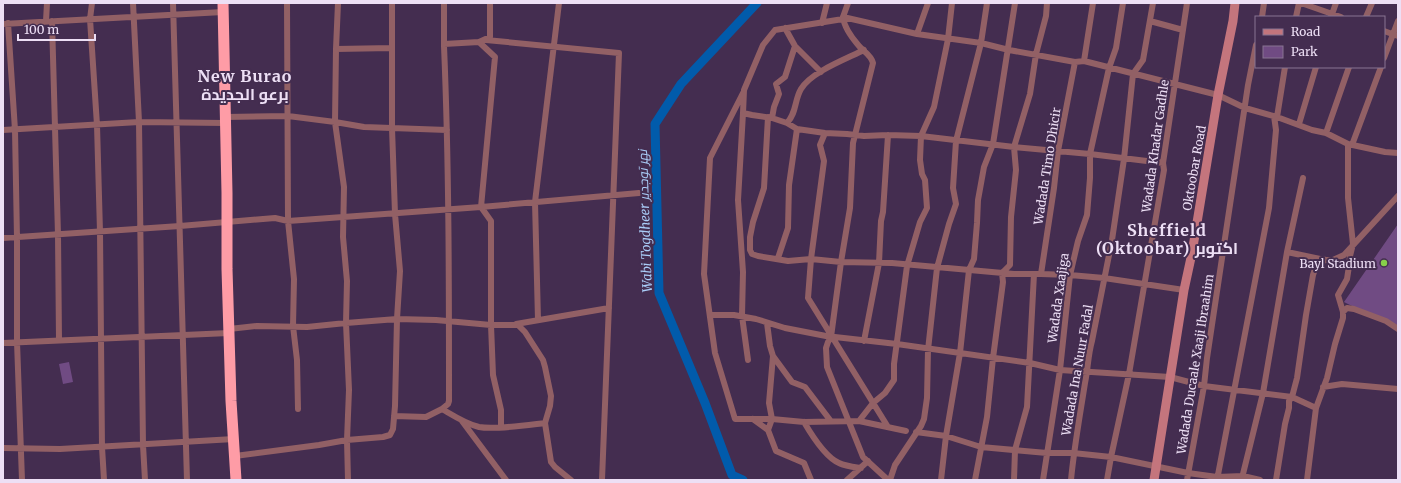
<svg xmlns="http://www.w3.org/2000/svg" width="1401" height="483" font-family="Merriweather,Cairo,serif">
<rect width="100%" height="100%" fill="#442d50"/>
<path fill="#704b83" d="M 1398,224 L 1398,329 L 1344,302 Z
M 69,362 L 73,382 L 63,384 L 59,364 Z"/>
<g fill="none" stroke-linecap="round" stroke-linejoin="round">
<path stroke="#015bab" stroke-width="9" d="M 743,480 L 732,475 L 705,403 L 659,293 L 655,124 L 681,84 L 757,3"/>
<path stroke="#926065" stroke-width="6" d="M 92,3 L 90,19 L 97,125 L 100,232 L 102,447 L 104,480
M 133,3 L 139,122 L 143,445 L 145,480
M 173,3 L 187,480
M 287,3 L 288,221 L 294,279 L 293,326 L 297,360 L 298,409
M 338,3 L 336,49 L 335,122 L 344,187 L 343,237 L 347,281 L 346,323 L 397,319 L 436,320 L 491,325 L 493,375 L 501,410 L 501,427
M 848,3 L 843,17 L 917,34 L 981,43 L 1009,50 L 1075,62 L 1084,61 L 1218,95 L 1245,108 L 1277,117 L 1312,130 L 1326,133 L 1348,144 L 1385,152 L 1398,153
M 1301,3 L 1341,17
M 843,17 C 844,26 852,38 859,46 C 864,52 871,55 873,63 L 853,143 L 850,208 L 841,262 L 831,337 L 828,342 L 826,348 L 827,367 L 863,457 L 888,480
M 1262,17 L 1264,3
M 1296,17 L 1299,3
M 1331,17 L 1336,3
M 1366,17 L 1372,3
M 843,19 L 775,30 L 763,45 L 744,90 L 743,113 L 752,115 L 772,118 L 787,123 L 797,129 L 825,133 L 847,134 L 864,136 L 888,135 L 921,136 L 1014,147 L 1090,154 L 1163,163
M 46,21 L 47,3
M 52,21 L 58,235 L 59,340
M 1150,21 L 1183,30
M 8,23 L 15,130 L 17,238 L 17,342 L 22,480
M 822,23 L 827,3
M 3,24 L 223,12
M 785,28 L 795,46 L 821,72
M 1384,31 L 1398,36
M 917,34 L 928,3
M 486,40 L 619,53 L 602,480
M 479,42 L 495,57 L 481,207 L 639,193
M 444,44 L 479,42 L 490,37 L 490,3
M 336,49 L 392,48
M 1384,58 L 1398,21
M 1084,61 L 1093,3
M 743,93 L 710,158 L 704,274 L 715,353 L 735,419 L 772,419 L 804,422 L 859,421 L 906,431
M 743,113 L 738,200 L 743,272 L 742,316 L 748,360
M 225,117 L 288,116 L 335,122 L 364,127 L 447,130
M 768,117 L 764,188 L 753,222 L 750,237 L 750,250 L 752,254 L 758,256 L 788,261 L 811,259 L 841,262 L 892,263 L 1014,274 L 1041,274 L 1070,275 L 1104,278 L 1184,290
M 1277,117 L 1285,67
M 772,118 L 774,107 L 779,94 L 776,84 L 785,77 L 795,46
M 787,123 C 797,112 794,101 801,89 C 811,72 846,59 864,50
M 1299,124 L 1316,67
M 3,130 L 139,122 L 225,123
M 825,133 L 820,145 L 824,161 L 811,259 L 808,298 L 888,427
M 1326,133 L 1349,67
M 1352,145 L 1381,67
M 3,238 L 180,226 L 275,218 L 288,221 L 481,207 L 491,221 L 491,325 L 518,325 L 525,332 L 543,360 L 545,367 L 551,396 L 550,406 L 545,423 L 551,462 L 555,467 L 571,480
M 1287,252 L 1325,260 L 1333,260 L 1344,255 L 1398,196
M 778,258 L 788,228 L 789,185 L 797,129
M 1041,274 L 1054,188 L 1058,151 L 1075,62
M 1343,312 L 1347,308 L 1354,309 L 1386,321 L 1398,329
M 710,315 L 734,315 L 756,319 L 785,328 L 826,336 L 897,344 L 1030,363 L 1060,370 L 1170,377 L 1204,386 L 1292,397 L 1316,408
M 538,320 L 535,202 L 559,3
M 767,323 L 770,346 L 773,356 L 792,382 L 805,387 L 830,420
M 516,324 L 609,308
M 229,329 L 257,326 L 307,327 L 346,323 L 349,390 L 347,440 L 319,445 L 235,456
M 864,341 L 879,263 L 881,221 L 883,212 L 888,135
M 3,343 L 229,333
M 1323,387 L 1342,384 L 1398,389
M 442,409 C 454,416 466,424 479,427 C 495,430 528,425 545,423
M 394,416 L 426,417 L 442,409 L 448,404 L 449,401 C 449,282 449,164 444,46 C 444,31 444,17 444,3
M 753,419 L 768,430 L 776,451 L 804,463 L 811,480
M 462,421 L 506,480
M 859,421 L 873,403 L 885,393 L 894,380 L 894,364 L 907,266 L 920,222 L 927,208 L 925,180 L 922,174 L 920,160 L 921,136 L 934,107 L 948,39 L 952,3
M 804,422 C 811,434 825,457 839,463 C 845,466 854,467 861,468
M 768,430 L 772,419 L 769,403 L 773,356
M 916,432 L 946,436 L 981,447 L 1047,453 L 1073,453 L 1111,457 L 1188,473 L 1217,477 L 1243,476 L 1260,480
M 3,448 L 60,449 L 234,439
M 1242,478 L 1263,393 L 1287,252 L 1303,178
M 348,480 L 347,440 L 383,437 L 390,435 L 393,429 L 395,406 L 397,319 L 400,271 L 395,214 L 392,128 L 392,3
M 847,480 L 868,461
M 890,480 L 895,465 L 921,426 L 924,419 L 927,398 L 928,350 L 937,268 L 949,224 L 956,204 L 953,188 L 956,141 L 981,43 L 987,3
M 941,480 L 946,436 L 960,353 L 969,270 L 974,259 L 977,223 L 978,200 L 984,167 L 993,144 L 1015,3
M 975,480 L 987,417 L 993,358 L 1003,282 L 1002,273 L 1010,265 L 1011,217 L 1016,170 L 1014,147 L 1030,94 L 1036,54 L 1046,16 L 1047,3
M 1014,480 L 1015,450 L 1027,407 L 1034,274
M 1043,480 L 1060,370 L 1070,275 L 1078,241 L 1087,215 L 1090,178 L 1090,154 L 1109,68 L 1116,48 L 1123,3
M 1071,480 C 1074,448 1080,415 1085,383 C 1088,369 1088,355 1092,341 L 1112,240 L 1124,159 L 1133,74 L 1143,60 L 1153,3
M 1107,480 L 1111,457 L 1129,374 L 1164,170 L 1163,163 L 1187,3
M 1187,480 L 1204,386 L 1207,358 L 1248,85 L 1256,45
M 1217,480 L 1269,208 L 1276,130 L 1274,116
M 1276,480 L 1285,424 L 1289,408 L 1289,401 L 1292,397 L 1297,378 L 1306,315 L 1313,275 L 1316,266 L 1325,260
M 1307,480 L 1316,408 L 1327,378 L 1335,344 L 1343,318 L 1343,312 L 1338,295 L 1347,279 L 1349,266 L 1350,256 L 1353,244 L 1348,198 L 1348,144"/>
<path stroke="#c4757d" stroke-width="9" d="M 1154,480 L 1184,290 L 1192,253 L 1218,95 L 1233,21 L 1235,3"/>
<path stroke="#fe9ca6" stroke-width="11" d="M 223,3 L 227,193 L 227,269 L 231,401 L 236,480"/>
</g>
<circle fill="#87cf4a" stroke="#442d50" stroke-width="1.5" cx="1384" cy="263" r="4"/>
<g text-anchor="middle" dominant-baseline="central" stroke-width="4" stroke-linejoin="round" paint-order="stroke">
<g font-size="12" fill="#eddff5" stroke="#442d50">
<text transform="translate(1155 146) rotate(-82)">Wadada Khadar Gadhle</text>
<text transform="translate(1047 166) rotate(-81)">Wadada Timo Dhicir</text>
<text transform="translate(1194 168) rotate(-80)">Oktoobar Road</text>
<text transform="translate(1058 298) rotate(-82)">Wadada Xaajiga</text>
<text transform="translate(1195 364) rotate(-81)">Wadada Ducaale Xaaji Ibraahim</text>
<text transform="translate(1077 370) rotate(-80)">Wadada Ina Nuur Fadal</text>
</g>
<g font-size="12" fill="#eddff5" stroke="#442d50" text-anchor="end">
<text x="1376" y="263">Bayl Stadium</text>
</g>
<g font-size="13" font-style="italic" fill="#aacdf8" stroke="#442d50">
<text transform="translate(645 221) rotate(-92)">Wabi Togdheer نهر توجدير</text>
</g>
<g font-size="16" font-weight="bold" letter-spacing="1" fill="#eddff5" stroke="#442d50">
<text x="245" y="76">New Burao<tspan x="245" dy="18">برعو الجديدة</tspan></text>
<text x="1167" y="230">Sheffield<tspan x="1167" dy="18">(Oktoobar) اكتوبر</tspan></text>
</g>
</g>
<rect width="1401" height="483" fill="none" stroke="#eddff5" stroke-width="8"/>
<rect x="1255" y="16" width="130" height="52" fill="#442d50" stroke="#887492"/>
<rect x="1263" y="29" width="20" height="6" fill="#c4757d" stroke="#887492"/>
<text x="1291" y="36" font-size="12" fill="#eddff5">Road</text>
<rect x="1263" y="46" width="20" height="12" fill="#704b83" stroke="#887492"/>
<text x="1291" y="56" font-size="12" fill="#eddff5">Park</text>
<path d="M18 34v6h77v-6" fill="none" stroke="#eddff5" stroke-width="2"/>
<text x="24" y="34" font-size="12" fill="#eddff5" stroke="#442d50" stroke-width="3" paint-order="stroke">100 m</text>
</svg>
